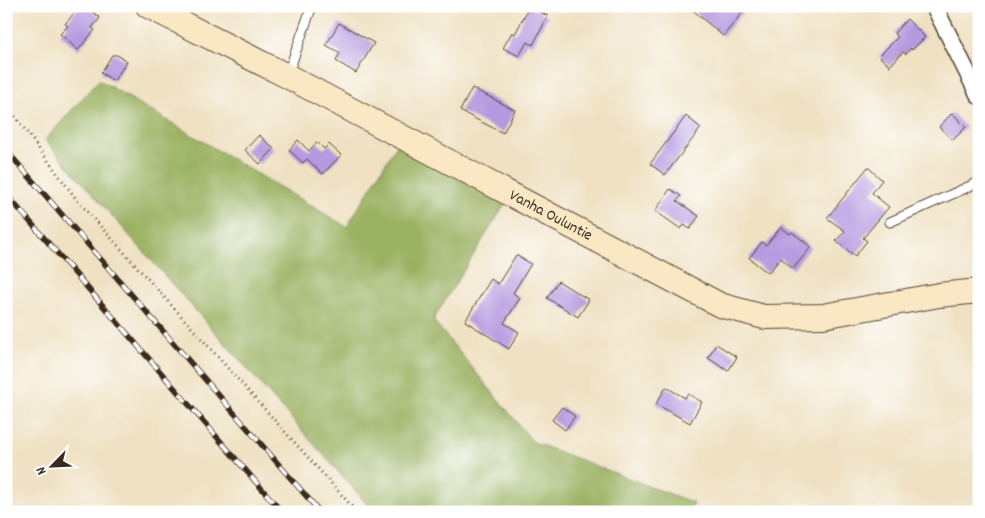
<svg xmlns="http://www.w3.org/2000/svg" width="985" height="518" font-family="Dekko,sans-serif">
<rect width="100%" height="100%" fill="#fff"/>
<filter id="ink" filterUnits="userSpaceOnUse"><feTurbulence type="fractalNoise" baseFrequency=".02" numOctaves="2"/><feDisplacementMap in="SourceGraphic" scale="10" xChannelSelector="R" yChannelSelector="G"/><feConvolveMatrix kernelMatrix="1 2 1 2 8 2 1 2 1" color-interpolation-filters="sRGB"/></filter>
<filter id="wash" filterUnits="userSpaceOnUse"><feTurbulence type="fractalNoise" baseFrequency=".0096" numOctaves="4" result="noise"/><feDisplacementMap in="SourceGraphic" scale="20" xChannelSelector="R" yChannelSelector="G"/><feGaussianBlur stdDeviation="1.12" result="paint"/><feColorMatrix in="noise" values="0 0 0 0 0 0 0 0 0 0 0 0 0 0 0 0 0 1.4 0 .05"/><feComposite in="paint" operator="in"/></filter>
<g filter="url(#wash)">
<rect width="100%" height="100%" fill="#efe1c2"/>
<path fill="#9bb264" stroke="#6b6e41" d="M 99,80 L 347,227 L 397,144 L 505,204 L 433,320 L 533,442 L 694,503 L 688,512 L 374,512 L 45,140 Z"/>
<g id="blocks">
<path fill="#b59adf" d="M 80,6 L 86,6 L 100,18 L 92,28 L 95,30 L 78,50 L 60,34 L 68,26 L 65,24 Z
M 688,6 L 748,6 L 723,36 Z
M 529,7 L 548,16 L 533,45 L 527,42 L 519,56 L 503,48 L 512,32 L 515,34 Z
M 907,19 L 925,37 L 912,50 L 911,48 L 906,54 L 903,52 L 890,66 L 879,56 L 898,37 L 894,33 Z
M 339,23 L 374,43 L 356,73 L 336,61 L 340,53 L 326,45 Z
M 112,55 L 117,55 L 127,61 L 114,81 L 101,73 Z
M 472,88 L 515,110 L 503,133 L 460,111 Z
M 952,113 L 966,127 L 953,140 L 939,127 Z
M 686,116 L 701,128 L 665,175 L 650,164 Z
M 259,135 L 274,149 L 260,164 L 245,150 Z
M 298,140 L 309,151 L 317,142 L 324,149 L 329,144 L 341,155 L 323,174 L 307,159 L 303,163 L 289,150 Z
M 868,167 L 882,180 L 872,193 L 889,207 L 863,238 L 867,241 L 855,256 L 836,241 L 845,231 L 827,218 Z
M 670,189 L 681,196 L 677,201 L 699,216 L 690,229 L 684,225 L 681,229 L 655,211 Z
M 781,227 L 790,234 L 792,232 L 811,247 L 793,269 L 781,258 L 768,273 L 749,258 L 762,242 L 766,245 Z
M 516,255 L 531,264 L 513,293 L 520,298 L 504,323 L 519,332 L 509,349 L 465,321 L 491,279 L 498,284 Z
M 558,281 L 589,300 L 578,317 L 547,298 Z
M 716,344 L 737,357 L 728,371 L 708,358 Z
M 666,387 L 685,398 L 688,394 L 702,402 L 690,423 L 656,404 Z
M 562,407 L 575,416 L 565,430 L 552,420 Z"/>
</g>
</g>
<g filter="url(#ink)">
<use href="#blocks" fill-opacity="0" stroke="#564537" stroke-width="1"/>
<g fill="none" stroke-linecap="round" stroke-linejoin="round">
<defs>
<path id="lane" d="M 287,76 L 312,6
M 890,222 L 979,182"/>
<path id="street" d="M 934,6 L 979,96"/>
<g id="secondary">
<path id="s1" d="M 148,6 L 287,76 L 720,305 L 764,317 L 823,316 L 939,295 L 979,291"/>
</g>
</defs>
<use href="#lane" stroke="#564537" stroke-width="11"/>
<use href="#street" stroke="#564537" stroke-width="19"/>
<use href="#secondary" stroke="#564537" stroke-width="26"/>
<path stroke="#564537" stroke-width="3" stroke-dasharray="1 4" stroke-linecap="butt" d="M 6,104 L 77,200 L 357,512"/>
<use href="#lane" stroke="#fff" stroke-width="9"/>
<use href="#street" stroke="#fff" stroke-width="16"/>
<use href="#secondary" stroke="#fae7c3" stroke-width="24"/>
<defs>
<path id="rail" d="M 6,150 L 320,512
M 6,194 L 282,512"/>
</defs>
<use href="#rail" stroke="#3b2a1e" stroke-width="5.5"/>
<use href="#rail" stroke="#fff" stroke-width="4" stroke-dasharray="11" stroke-linecap="butt"/>
</g>
</g>
<g text-anchor="middle" dominant-baseline="central" stroke-width="5" stroke-linejoin="round" paint-order="stroke">
<g font-size="16" fill="#3b2a1e" stroke="#fff">
<text stroke="none"><textPath href="#s1" startOffset="454">Vanha Ouluntie</textPath></text>
</g>
</g>
<rect width="985" height="518" fill="none" stroke="#fff" stroke-width="25"/>
<g transform="translate(52 466) rotate(246)" stroke="#ffffff" stroke-width="4" paint-order="stroke">
<path d="M0-4L9 19L0 12L-9 19Z" fill="#3b2a1e"/>
<text y="-8" font-size="14" font-weight="bold" text-anchor="middle" fill="#3b2a1e">N</text>
</g>
</svg>
